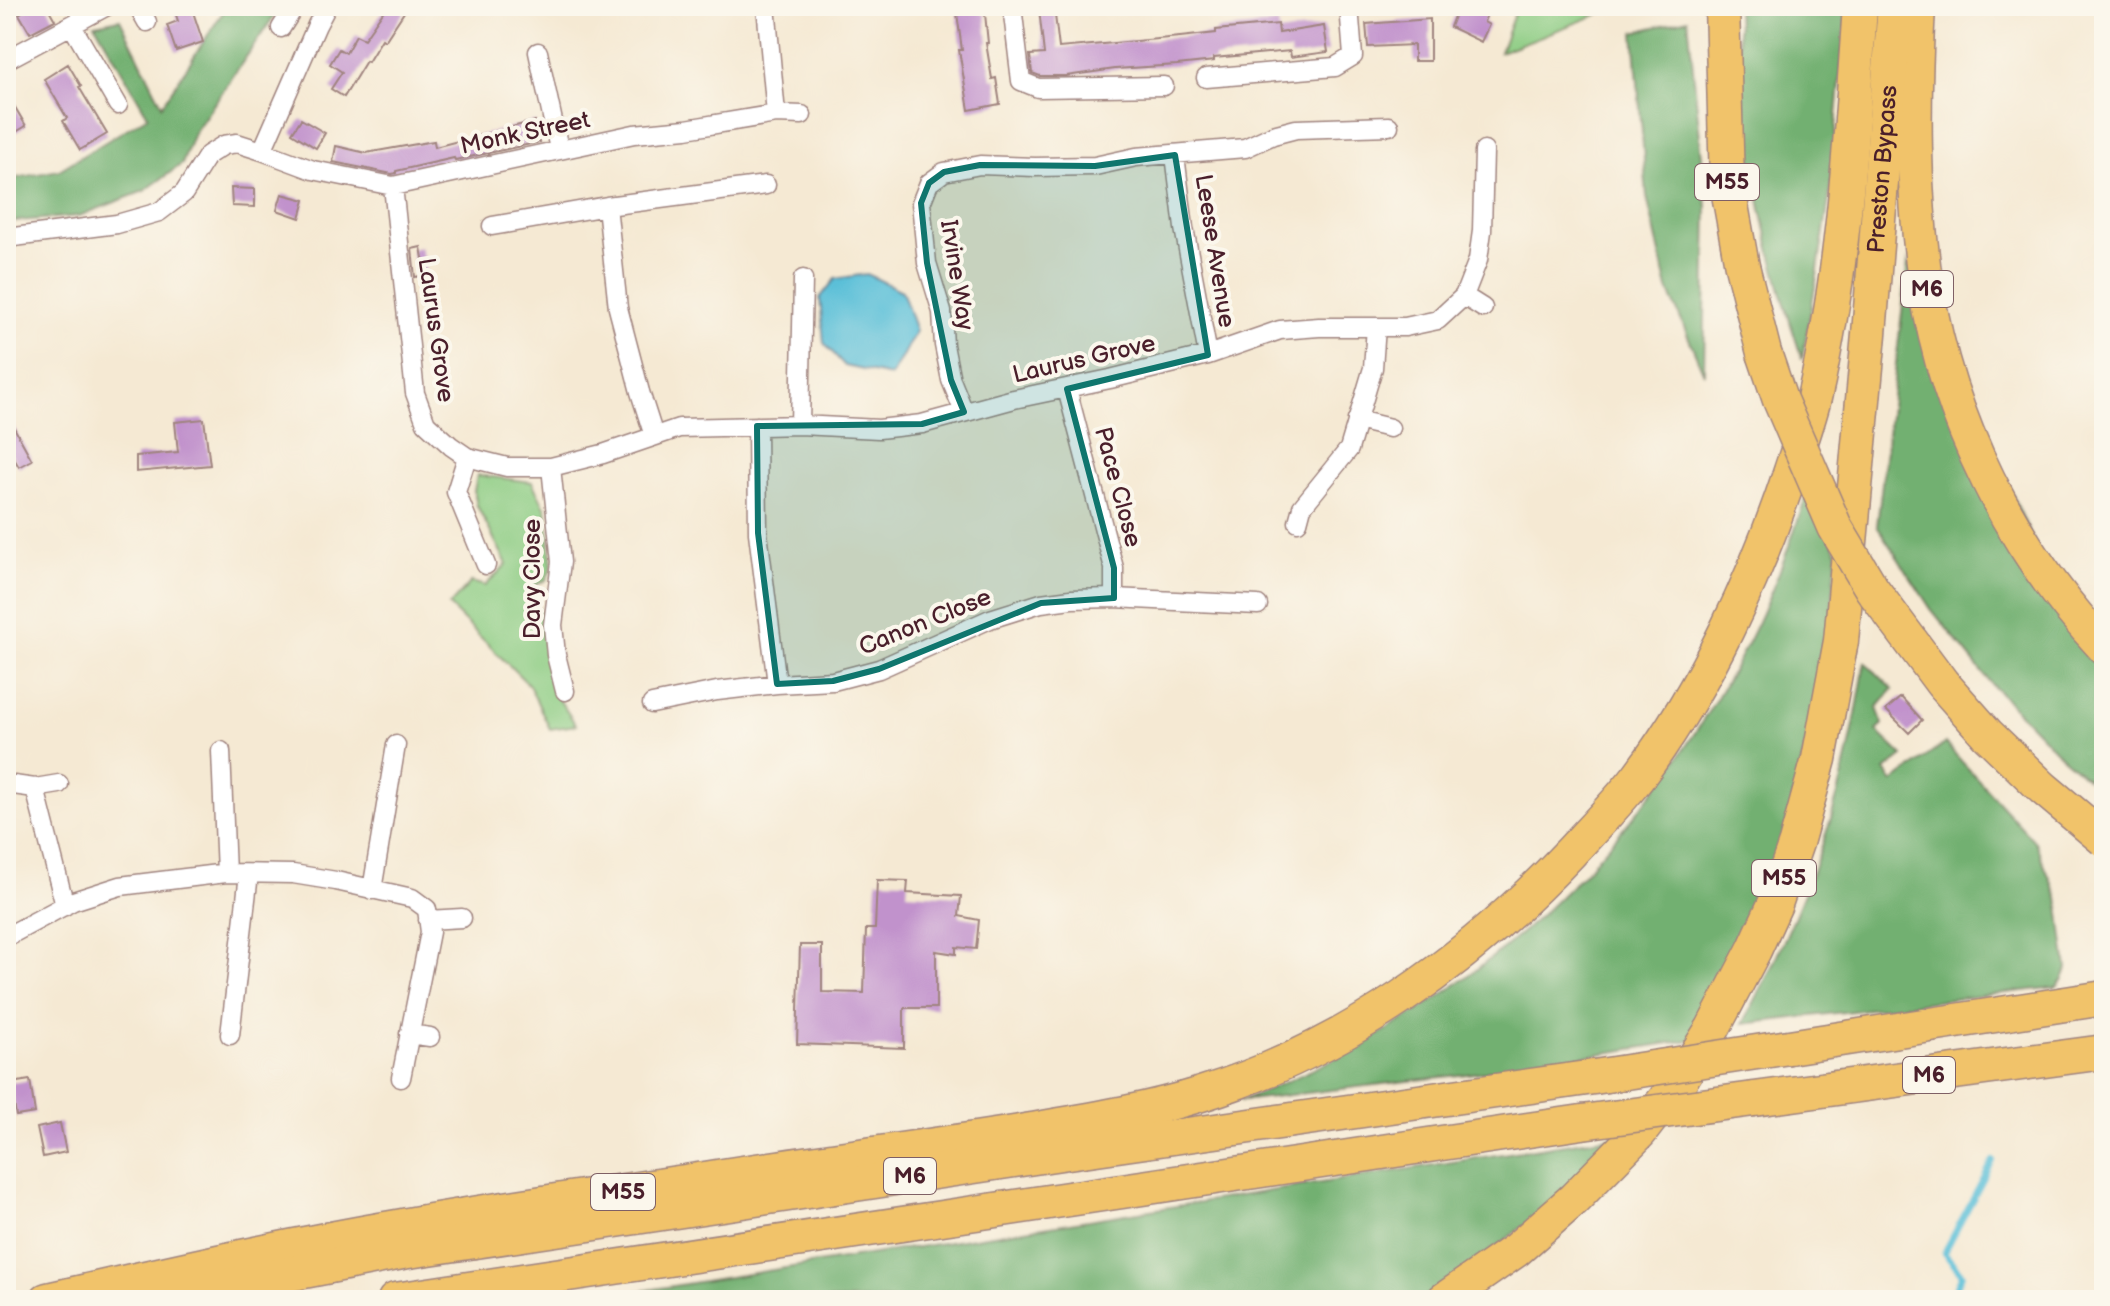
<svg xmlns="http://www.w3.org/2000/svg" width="2110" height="1306" font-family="'Balsamiq Sans',sans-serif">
<rect width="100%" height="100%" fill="#fbf7ec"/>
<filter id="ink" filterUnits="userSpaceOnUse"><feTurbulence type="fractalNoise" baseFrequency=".0125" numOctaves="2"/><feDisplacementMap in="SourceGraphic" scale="16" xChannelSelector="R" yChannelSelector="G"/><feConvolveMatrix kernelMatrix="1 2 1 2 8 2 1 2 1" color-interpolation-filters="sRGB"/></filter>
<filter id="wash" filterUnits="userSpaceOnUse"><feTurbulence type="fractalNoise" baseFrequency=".006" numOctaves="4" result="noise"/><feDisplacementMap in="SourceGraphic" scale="32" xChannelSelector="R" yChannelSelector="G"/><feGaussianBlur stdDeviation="1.8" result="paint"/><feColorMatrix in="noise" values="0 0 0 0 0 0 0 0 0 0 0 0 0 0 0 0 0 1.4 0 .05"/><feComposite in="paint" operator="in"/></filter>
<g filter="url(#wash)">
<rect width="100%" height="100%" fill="#f5e9d3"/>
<path fill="#8dcc83" stroke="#6c7657" stroke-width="2" d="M 1517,6 L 1612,6 L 1607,11 L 1500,52 Z
M 477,475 L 532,482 L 546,509 L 552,566 L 546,580 L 531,587 L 530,600 L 545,616 L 556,695 L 576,725 L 550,729 L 529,685 L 449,606 L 471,582 L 485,586 L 507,564 L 477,506 L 474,491 Z"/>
<path fill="#72b071" stroke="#5e684e" stroke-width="2" d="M 227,6 L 281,6 L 194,133 L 182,164 L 144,191 L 79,216 L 6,222 L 6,180 L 59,170 L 148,116 L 95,24 L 120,19 L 162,105 Z
M 1737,6 L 1847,6 L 1830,193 L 1817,276 L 1802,359 C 1763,243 1740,129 1737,6 Z
M 1688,19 L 1707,207 L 1704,374 L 1668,289 L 1647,197 L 1634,32 Z
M 1908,261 L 2074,632 L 2104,665 L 2104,793 L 2062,757 L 1993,686 L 1931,609 L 1877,526 Z
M 1807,494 L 1837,551 L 1828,654 L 1779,855 L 1696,1039 L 1467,1074 L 1240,1101 C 1285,1083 1329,1063 1371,1039 C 1534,948 1664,805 1749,640 C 1773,593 1790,544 1807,494 Z
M 1865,662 L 1893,689 L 1877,708 L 1883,724 L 1877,731 L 1903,756 L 1885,770 L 1893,782 L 1945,743 L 2035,842 L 2058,898 L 2067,969 L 2063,979 L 2056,987 L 1743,1024 C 1782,950 1816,875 1838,794 C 1850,750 1858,707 1865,662 Z
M 1616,1136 L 1551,1205 L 1438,1291 L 1422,1300 L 585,1300 Z"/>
<path fill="#5abfd8" stroke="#526f82" stroke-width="2" d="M 867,274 L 902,291 L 916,331 L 891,376 L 845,366 L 824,343 L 820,298 L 835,279 Z"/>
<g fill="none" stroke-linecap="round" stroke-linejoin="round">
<path stroke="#5abfd8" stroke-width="6" d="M 1930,1300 L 1955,1291 L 1962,1274 L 1944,1253 L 1993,1161"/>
</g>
<g id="blocks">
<path fill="#c192cc" d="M 32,6 L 47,6 L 55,20 L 30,33 L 19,14 Z
M 173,6 L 191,6 L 203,42 L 176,51 L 167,25 L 178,21 Z
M 387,6 L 408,6 L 385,41 L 382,39 L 368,62 L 366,61 L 344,97 L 331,89 L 342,72 L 330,64 L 339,49 L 346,53 L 356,35 L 364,39 Z
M 956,6 L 981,6 L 982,14 L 985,14 L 988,43 L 986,43 L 992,79 L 996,78 L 1000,104 L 969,110 L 959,50 L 962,50 Z
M 1458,6 L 1490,6 L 1484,22 L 1489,25 L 1481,42 L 1450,27 Z
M 1054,7 L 1059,48 L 1180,37 L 1216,33 L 1216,30 L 1278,24 L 1279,33 L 1324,26 L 1328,52 L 1291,57 L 1290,51 L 1214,58 L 1214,61 L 1177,65 L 1115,69 L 1066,76 L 1040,76 L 1032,73 L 1030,55 L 1044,54 L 1039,9 Z
M 1430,19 L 1430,61 L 1414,61 L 1414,45 L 1368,47 L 1366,24 Z
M 68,64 L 81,86 L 79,87 L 107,134 L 80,150 L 63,121 L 67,118 L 44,79 Z
M 6,92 L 26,126 L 6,138 Z
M 301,119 L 325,133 L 316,148 L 292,133 Z
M 535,121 L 540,142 L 455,160 L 454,158 L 396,171 L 396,173 L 392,174 L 333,162 L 336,146 L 366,153 L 434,141 L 435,147 Z
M 231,188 L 255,189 L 255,207 L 232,206 Z
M 282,194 L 305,200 L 300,218 L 277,210 Z
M 421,247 L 426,275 L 415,277 L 412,249 Z
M 6,413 L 32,460 L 19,467 L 6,445 Z
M 204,419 L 210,465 L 136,472 L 136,456 L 178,452 L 175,422 Z
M 1901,697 L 1922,720 L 1909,733 L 1886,710 Z
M 877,880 L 908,881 L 907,893 L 961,896 L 959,916 L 979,920 L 976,949 L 956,947 L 956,954 L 936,951 L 936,1008 L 904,1008 L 904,1048 L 797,1044 L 800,945 L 822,945 L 822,992 L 864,993 L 866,929 L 875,929 Z
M 30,1080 L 35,1113 L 16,1116 L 11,1083 Z
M 60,1123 L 66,1152 L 43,1157 L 37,1128 Z"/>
</g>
</g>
<g filter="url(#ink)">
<use href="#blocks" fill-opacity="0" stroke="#a0847f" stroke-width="2"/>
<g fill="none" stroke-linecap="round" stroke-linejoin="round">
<defs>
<path id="street" d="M 138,6 L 147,22
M 327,6 L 317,25 L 262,151 L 313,170 L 393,186 L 634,134 L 686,129 L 776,114 L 802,115
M 766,6 L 776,114
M 1012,6 L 1021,81 L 1038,88 L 1164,86
M 72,26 L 118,105
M 281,28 L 295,6
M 538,52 L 559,149
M 6,60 L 107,6
M 1206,78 L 1335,67 L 1353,56 L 1349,6
M 1175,155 L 1184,228 L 1208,355
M 393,186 L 415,393 L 426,423 L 451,446 L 467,457 L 507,467 L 551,467 L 603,454 L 679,428 L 800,425 L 879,429 L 922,424 L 1014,399 L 1110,379 L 1208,355 L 1280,330 L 1319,327 L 1405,327 L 1438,320 L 1464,296 L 1478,260 L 1482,231 L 1484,151
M 607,206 L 618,308 L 640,392 L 654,436
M 492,226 L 607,206 L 766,185
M 6,238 L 117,224 L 159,212 L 184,193 L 208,155 L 224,145 L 237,143 L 262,151
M 1464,296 L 1483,308
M 1067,389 L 1114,568 L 1114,598
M 964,412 L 951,380 L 944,345 L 942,312 L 927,263 L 921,203 L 929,183 L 944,172 L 980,165 L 1035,167 L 1095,166 L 1136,157 L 1245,148 L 1273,135 L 1296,129 L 1389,126
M 1357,420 L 1390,428
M 800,425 L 803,279
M 757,426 L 758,533 L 777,684
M 467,457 L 456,492 L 486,565
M 551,467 L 561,562 L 553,625 L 556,655 L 565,691
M 1298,522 L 1302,507 L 1349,449 L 1373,368 L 1376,327
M 652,704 L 717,691 L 777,684 L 833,681 L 879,669 L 990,619 L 1041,603 L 1071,599 L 1114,598 L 1258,605
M 221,751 L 226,873
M 6,784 L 35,788
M 59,784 L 35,788 L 65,906
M 372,890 L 396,745
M 428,920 L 462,918
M 6,937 L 73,901 L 120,886 L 226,873 L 293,874 L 336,881 L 412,898 L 427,909 L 430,932 L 401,1078
M 409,1034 L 430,1037
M 230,1035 L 249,874"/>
<g id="highway">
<path d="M 1722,6 L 1727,183 L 1742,266 L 1764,353"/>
<path d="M 1918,6 C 1913,99 1912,194 1926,286 C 1947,420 2011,548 2104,647"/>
<path d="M 1789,1047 L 2104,998"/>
<path d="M 1754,1099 L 2104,1052"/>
<path d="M 47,1300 C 163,1274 279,1247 397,1227 C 501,1208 606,1194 711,1178 C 812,1162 913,1149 1014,1133 C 1077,1122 1140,1113 1201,1094 C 1344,1050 1468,961 1570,853 C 1593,828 1617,804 1638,777 C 1705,688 1756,577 1791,471 C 1799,447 1808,422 1814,398 C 1844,270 1851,137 1860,6"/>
<path d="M 155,1300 L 402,1252 L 1068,1152 L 1594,1077"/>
<path d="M 395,1300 L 1582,1122"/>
<path id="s1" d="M 1444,1300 L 1516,1250 L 1574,1199 L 1640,1132 L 1681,1079 L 1713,1028 L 1754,950 L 1775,904 L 1796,843 L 1819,759 L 1841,641 L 1869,334 L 1895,6"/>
</g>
</defs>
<use href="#street" stroke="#a0847f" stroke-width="21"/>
<use href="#highway" stroke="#a0847f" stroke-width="37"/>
<use href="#street" stroke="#fff" stroke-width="18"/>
<use href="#highway" stroke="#f1c36a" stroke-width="34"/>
<defs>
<path id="highway-bridge" d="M 1764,353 L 1780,400 L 1835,527 L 1872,589 L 1942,683 L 1987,734 L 2043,788 L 2104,839
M 1594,1077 L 1789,1047
M 1582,1122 L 1754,1099"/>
</defs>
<use href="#highway-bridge" stroke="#a0847f" stroke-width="37" stroke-linecap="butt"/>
<use href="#highway-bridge" stroke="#f1c36a" stroke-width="34"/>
</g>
</g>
<path fill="#0f766e" fill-opacity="0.2" stroke="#0f766e" stroke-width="6" stroke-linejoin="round" d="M 1175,155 L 1208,355 L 1067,389 L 1114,568 L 1114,598 L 1041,603 L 879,669 L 833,681 L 777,684 L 758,533 L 757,426 L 922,424 L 964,412 L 951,380 L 927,263 L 921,203 L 929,183 L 944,172 L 980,165 L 1095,166 Z"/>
<g text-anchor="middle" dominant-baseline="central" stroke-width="8" stroke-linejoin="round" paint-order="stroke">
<g fill="#fbf7ec" stroke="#7f6065" stroke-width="2">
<rect x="1695" y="164" width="64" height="36" rx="6"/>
<rect x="1901" y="271" width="52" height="36" rx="6"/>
<rect x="1752" y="860" width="64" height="36" rx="6"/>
<rect x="1903" y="1057" width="52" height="36" rx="6"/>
<rect x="884" y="1158" width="52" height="36" rx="6"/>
<rect x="591" y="1174" width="64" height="36" rx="6"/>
</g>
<g font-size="22" font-weight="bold" fill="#4a1f2b">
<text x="1727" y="182">M55</text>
<text x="1927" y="289">M6</text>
<text x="1784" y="878">M55</text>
<text x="1929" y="1075">M6</text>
<text x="910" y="1176">M6</text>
<text x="623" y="1192">M55</text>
</g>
<g font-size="24" fill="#4a1f2b" stroke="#fbf7ec">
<text transform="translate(525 133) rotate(-12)">Monk Street</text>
<text stroke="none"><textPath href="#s1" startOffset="1270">Preston Bypass</textPath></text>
<text transform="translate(1215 251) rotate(81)">Leese Avenue</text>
<text transform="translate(957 275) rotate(81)">Irvine Way</text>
<text transform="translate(436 330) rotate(82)">Laurus Grove</text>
<text transform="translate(1084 359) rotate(-13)">Laurus Grove</text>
<text transform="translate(1118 487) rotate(75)">Pace Close</text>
<text transform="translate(532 579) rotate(-90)">Davy Close</text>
<text transform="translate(925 622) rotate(-22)">Canon Close</text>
</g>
</g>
<rect width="2110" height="1306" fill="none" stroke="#fbf7ec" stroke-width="32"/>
</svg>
